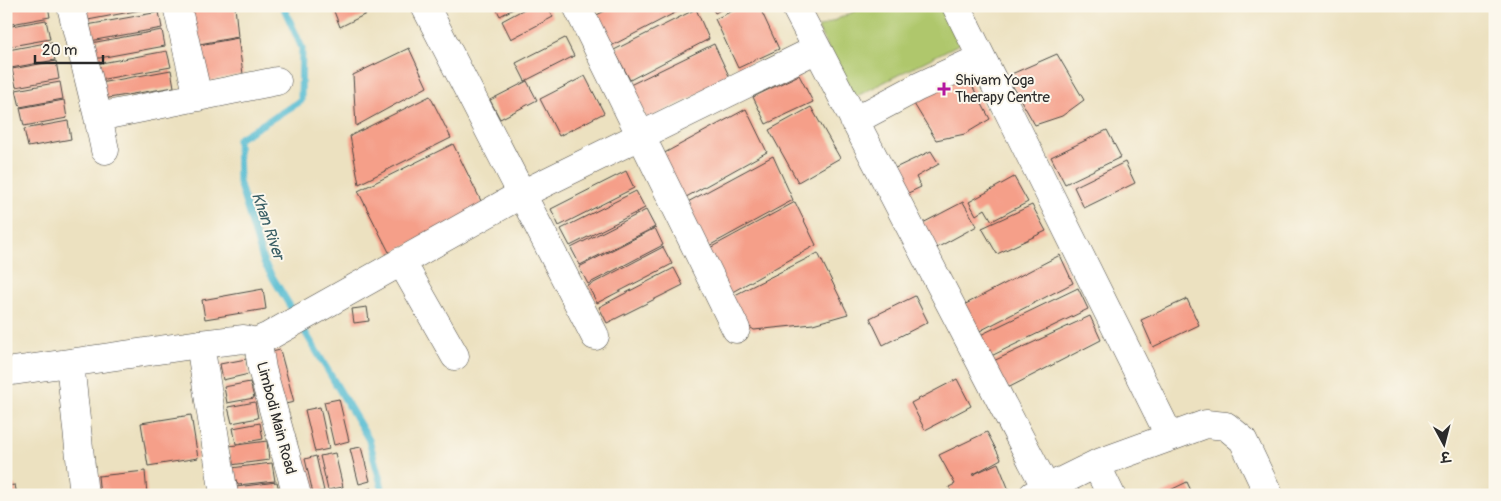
<svg xmlns="http://www.w3.org/2000/svg" width="1501" height="501" font-family="Pangolin,'Playpen Sans Deva',sans-serif">
<rect width="100%" height="100%" fill="#fbf7ec"/>
<filter id="ink" filterUnits="userSpaceOnUse"><feTurbulence type="fractalNoise" baseFrequency=".02" numOctaves="2"/><feDisplacementMap in="SourceGraphic" scale="10" xChannelSelector="R" yChannelSelector="G"/><feConvolveMatrix kernelMatrix="1 2 1 2 8 2 1 2 1" color-interpolation-filters="sRGB"/></filter>
<filter id="wash" filterUnits="userSpaceOnUse"><feTurbulence type="fractalNoise" baseFrequency=".0096" numOctaves="4" result="noise"/><feDisplacementMap in="SourceGraphic" scale="20" xChannelSelector="R" yChannelSelector="G"/><feGaussianBlur stdDeviation="1.12" result="paint"/><feColorMatrix in="noise" values="0 0 0 0 0 0 0 0 0 0 0 0 0 0 0 0 0 1.4 0 .05"/><feComposite in="paint" operator="in"/></filter>
<g filter="url(#wash)">
<rect width="100%" height="100%" fill="#ece1c0"/>
<path fill="#afc76c" stroke="#6d794c" d="M 866,6 L 945,6 L 963,42 L 853,98 L 818,28 Z"/>
<g fill="none" stroke-linecap="round" stroke-linejoin="round">
<path stroke="#54bcd2" stroke-width="7" d="M 283,6 L 302,48 L 301,101 L 238,139 L 239,182 L 264,263 L 296,316
M 301,325 L 369,440 L 384,495"/>
</g>
<g id="blocks">
<path fill="#f59f89" d="M 6,6 L 48,6 L 50,17 L 6,25 Z
M 85,6 L 156,6 L 156,7 L 88,20 Z
M 200,6 L 235,6 L 238,37 L 194,45 L 190,8 Z
M 332,6 L 382,6 L 340,27 Z
M 495,6 L 519,6 L 500,16 Z
M 530,6 L 547,6 L 553,17 L 511,39 L 502,21 Z
M 614,6 L 688,6 L 611,46 L 595,16 Z
M 711,6 L 728,6 L 715,13 Z
M 743,6 L 759,6 L 779,49 L 738,68 L 715,19 Z
M 696,9 L 709,39 L 630,80 L 614,50 Z
M 159,12 L 162,28 L 90,41 L 87,25 Z
M 46,20 L 50,39 L 6,47 L 6,27 Z
M 162,30 L 165,46 L 94,59 L 91,43 Z
M 238,38 L 243,74 L 203,82 L 194,46 Z
M 565,38 L 574,56 L 525,81 L 516,63 Z
M 51,42 L 55,60 L 11,68 L 8,50 Z
M 714,44 L 730,78 L 647,119 L 630,85 Z
M 409,48 L 427,87 L 356,126 L 353,75 Z
M 167,51 L 171,67 L 99,80 L 96,64 Z
M 1057,54 L 1084,100 L 1062,116 L 1035,125 L 1007,76 Z
M 56,61 L 59,79 L 16,87 L 12,69 Z
M 963,69 L 990,119 L 965,134 L 936,140 L 908,94 Z
M 171,70 L 174,87 L 103,99 L 100,83 Z
M 799,75 L 813,102 L 766,124 L 753,97 Z
M 585,76 L 604,113 L 559,136 L 540,99 Z
M 527,81 L 537,100 L 500,119 L 490,100 Z
M 60,82 L 63,99 L 20,107 L 16,90 Z
M 430,96 L 451,138 L 359,184 L 350,136 Z
M 64,100 L 67,118 L 24,126 L 20,108 Z
M 811,107 L 840,158 L 798,182 L 769,130 Z
M 746,109 L 767,152 L 679,201 L 657,157 Z
M 68,121 L 71,139 L 28,147 L 24,129 Z
M 1107,130 L 1121,157 L 1065,184 L 1051,157 Z
M 453,144 L 484,207 L 390,254 L 358,191 Z
M 931,151 L 939,164 L 916,177 L 921,187 L 906,194 L 893,169 Z
M 773,156 L 793,200 L 705,248 L 684,204 Z
M 1125,162 L 1135,183 L 1084,208 L 1074,187 Z
M 626,171 L 634,188 L 559,226 L 551,209 Z
M 1014,177 L 1028,202 L 992,221 L 985,209 L 976,215 L 969,202 Z
M 636,191 L 645,208 L 570,246 L 561,229 Z
M 795,202 L 816,245 L 727,295 L 706,250 Z
M 963,202 L 977,226 L 931,251 L 917,226 Z
M 1032,205 L 1046,231 L 997,254 L 982,228 Z
M 646,210 L 655,227 L 580,265 L 571,248 Z
M 655,228 L 663,245 L 588,284 L 579,267 Z
M 663,247 L 672,264 L 597,303 L 588,286 Z
M 818,253 L 848,314 L 813,324 L 754,330 L 737,318 L 729,298 Z
M 1060,255 L 1073,283 L 970,336 L 958,308 Z
M 674,268 L 683,285 L 607,323 L 599,307 Z
M 1078,288 L 1088,309 L 985,359 L 974,338 Z
M 263,289 L 266,309 L 205,319 L 202,300 Z
M 915,296 L 928,322 L 883,345 L 870,318 Z
M 1187,299 L 1199,325 L 1153,347 L 1141,320 Z
M 367,307 L 369,321 L 354,323 L 352,309 Z
M 1090,316 L 1101,340 L 1002,391 L 987,364 Z
M 280,350 L 294,402 L 277,406 L 264,354 Z
M 246,359 L 249,374 L 223,380 L 220,364 Z
M 957,379 L 971,406 L 925,430 L 911,403 Z
M 250,382 L 254,398 L 227,403 L 224,387 Z
M 339,399 L 349,441 L 334,445 L 324,402 Z
M 255,402 L 258,418 L 232,423 L 228,407 Z
M 320,407 L 329,449 L 315,452 L 305,410 Z
M 191,415 L 198,458 L 148,466 L 141,423 Z
M 260,423 L 263,439 L 236,444 L 233,428 Z
M 987,432 L 1001,459 L 972,475 L 998,463 L 1009,490 L 999,495 L 953,495 L 949,487 L 955,484 L 939,455 Z
M 267,441 L 269,460 L 231,465 L 229,446 Z
M 361,447 L 370,481 L 359,484 L 350,449 Z
M 335,453 L 343,487 L 328,490 L 320,456 Z
M 316,456 L 324,491 L 313,493 L 305,459 Z
M 272,463 L 275,481 L 238,485 L 231,468 Z
M 145,471 L 147,495 L 100,495 L 98,476 Z
M 277,482 L 280,495 L 237,495 L 236,487 Z
M 1187,482 L 1193,495 L 1160,495 Z
M 15,485 L 17,495 L 6,495 L 6,486 Z
M 371,488 L 373,495 L 362,495 L 361,491 Z"/>
</g>
</g>
<g filter="url(#ink)">
<use href="#blocks" fill-opacity="0" stroke="#484641" stroke-width="1"/>
<g fill="none" stroke-linecap="round" stroke-linejoin="round">
<defs>
<path id="minor" d="M 71,6 L 98,117 L 277,81
M 177,6 L 198,97
M 425,6 L 595,336
M 577,6 L 736,329
M 795,6 L 1046,488
M 956,6 L 1170,437
M 98,117 L 105,150
M 854,121 L 918,87 L 981,58
M 401,261 L 455,356
M 255,342 L 259,350 L 262,369 L 297,495
M 200,344 L 224,495
M 70,363 L 84,495
M 6,372 L 200,344 L 244,339 L 255,342 L 269,336 L 522,194 L 817,49
M 1096,464 L 1111,495
M 1033,495 L 1096,464 L 1206,424 L 1226,426 L 1243,440 L 1269,495"/>
</defs>
<use href="#minor" stroke="#484641" stroke-width="29"/>
<use href="#minor" stroke="#fff" stroke-width="28"/>
</g>
</g>
<path fill="#b5179e" stroke="#fbf7ec" stroke-width="2" d="M941.5 81.5h5v5h5v5h-5v5h-5v-5h-5v-5h5z"/>
<g text-anchor="middle" dominant-baseline="central" stroke-width="4" stroke-linejoin="round" paint-order="stroke">
<g font-size="15" fill="#2b2b2b" stroke="#fbf7ec" text-anchor="start">
<text x="955" y="80">Shivam Yoga<tspan x="955" dy="17">Therapy Centre</tspan></text>
</g>
<g font-size="15" fill="#2b2b2b" stroke="#fbf7ec">
<text transform="translate(276 418) rotate(75)">Limbodi Main Road</text>
</g>
<g font-size="16" font-style="italic" fill="#395e65" stroke="#fbf7ec">
<text transform="translate(268 226) rotate(71)">Khan River</text>
</g>
</g>
<rect width="1501" height="501" fill="none" stroke="#fbf7ec" stroke-width="25"/>
<g transform="translate(1444 444) rotate(173)" stroke="#fbf7ec" stroke-width="4" paint-order="stroke">
<path d="M0-4L9 19L0 12L-9 19Z" fill="#2b2b2b"/>
<text y="-8" font-size="14" font-weight="bold" text-anchor="middle" fill="#2b2b2b">उ</text>
</g>
<path d="M35 55v8h68v-8" fill="none" stroke="#2b2b2b" stroke-width="2.5"/>
<text x="42" y="55" font-size="15" fill="#2b2b2b" stroke="#fbf7ec" stroke-width="4" paint-order="stroke">20 m</text>
</svg>
